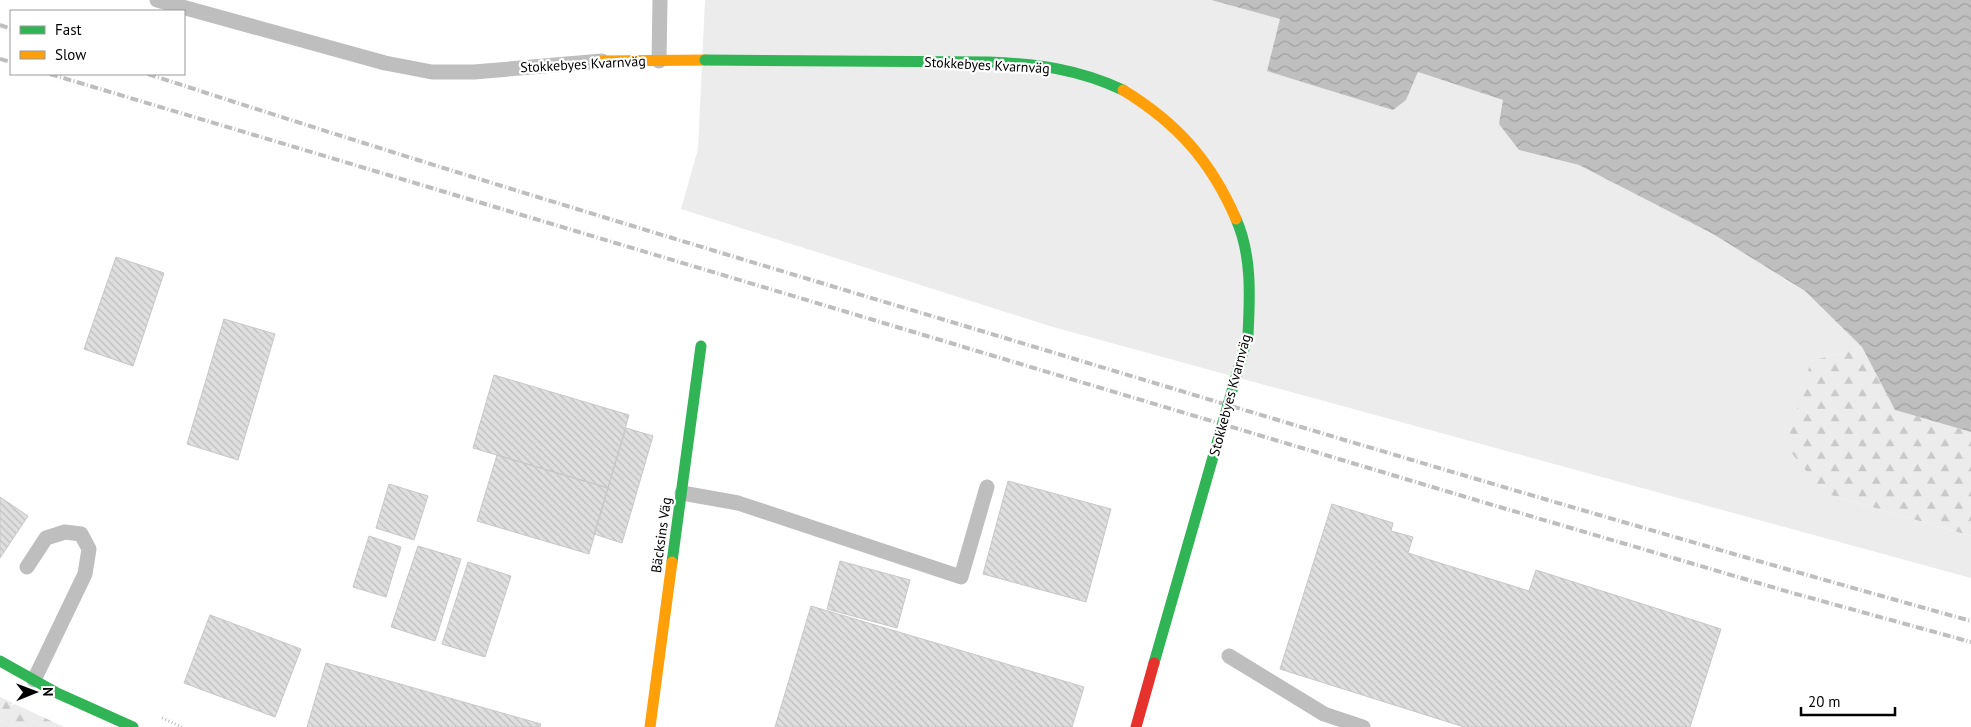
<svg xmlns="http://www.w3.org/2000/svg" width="1971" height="727" font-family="'PT Sans',sans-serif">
<defs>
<pattern id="forest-firs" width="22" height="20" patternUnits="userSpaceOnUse" patternTransform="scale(1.25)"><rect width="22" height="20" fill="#ececec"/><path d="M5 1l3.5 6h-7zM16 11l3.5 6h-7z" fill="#c9c9c9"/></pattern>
<pattern id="water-waves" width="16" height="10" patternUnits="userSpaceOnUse" patternTransform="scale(1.25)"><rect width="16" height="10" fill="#bfbfbf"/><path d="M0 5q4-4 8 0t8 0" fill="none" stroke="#a2a2a2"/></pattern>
<pattern id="building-back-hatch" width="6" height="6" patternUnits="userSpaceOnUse" patternTransform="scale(1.25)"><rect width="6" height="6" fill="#dfdfdf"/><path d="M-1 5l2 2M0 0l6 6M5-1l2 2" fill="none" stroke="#bebebe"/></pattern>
</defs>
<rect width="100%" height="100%" fill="#fff"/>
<path fill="#ececec" d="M 705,0 L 1211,0 L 1281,19 L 1267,71 L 1406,100 L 1418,72 L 1503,100 L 1519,150 L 1579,165 L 1713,234 L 1805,291 L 1862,347 L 1811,361 L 1824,493 L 1971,536 L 1971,578 L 1053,327 L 681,209 L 698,149 Z"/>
<path fill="url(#forest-firs)" d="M 1862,347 L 1895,410 L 1971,432 L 1971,536 L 1824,493 L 1786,446 L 1811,361 Z
M 0,697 L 64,727 L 0,727 Z"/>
<path fill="url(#water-waves)" d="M 1211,0 L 1971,0 L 1971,432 L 1895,410 L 1862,347 L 1805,291 L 1713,234 L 1579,165 L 1519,150 L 1499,124 L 1503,100 L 1418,72 L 1406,100 L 1393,110 L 1267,71 L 1280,19 Z"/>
<path fill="url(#building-back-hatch)" stroke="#c7c7c7" d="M 116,257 L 164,273 L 133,366 L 84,349 Z
M 224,319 L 275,334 L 238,460 L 187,444 Z
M 494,375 L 629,415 L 608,488 L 473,448 Z
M 626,428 L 653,436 L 622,543 L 594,534 Z
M 497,455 L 608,488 L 589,554 L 477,521 Z
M 1008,481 L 1111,509 L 1086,602 L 983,574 Z
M 389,484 L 428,496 L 414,540 L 376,528 Z
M 0,497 L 28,516 L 0,558 Z
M 1332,504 L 1393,523 L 1391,531 L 1413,537 L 1408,553 L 1529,591 L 1536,570 L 1721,629 L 1690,727 L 1464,727 L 1280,669 Z
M 369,536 L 401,547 L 386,597 L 353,587 Z
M 418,546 L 461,559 L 435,641 L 391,627 Z
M 840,561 L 910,580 L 897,628 L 827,609 Z
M 468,562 L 511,576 L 485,657 L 442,644 Z
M 811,606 L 1084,687 L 1072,727 L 775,727 Z
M 210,615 L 301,649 L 275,717 L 184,683 Z
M 326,663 L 541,724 L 540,727 L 307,727 Z"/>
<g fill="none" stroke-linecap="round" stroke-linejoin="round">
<path stroke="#b9b9b9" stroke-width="3" stroke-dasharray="1 2.5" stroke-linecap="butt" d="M 162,718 L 182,727"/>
<path stroke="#bebebe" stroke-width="15" d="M 157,0 L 385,63 L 432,72 L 474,72 L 602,61
M 659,61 L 660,0
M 682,493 L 738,503 L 961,577 L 987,487
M 27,567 L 46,538 L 65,532 L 81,534 L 89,549 L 85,574 L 34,680
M 1229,656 L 1324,714 L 1363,727"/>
<path stroke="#30b455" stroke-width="11" d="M 672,562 L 701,346
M 0,661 L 57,693 L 133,727"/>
<path stroke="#ff9f0a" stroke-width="11" d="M 602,61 L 705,60
M 650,727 L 672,562"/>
<path stroke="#bebebe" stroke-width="4" stroke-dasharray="8 2.5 1 2.5" stroke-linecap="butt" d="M 0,25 L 11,29
M 0,59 L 11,62
M 50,74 L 1486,503 L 1789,592 L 1971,642
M 148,74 C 442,170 738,258 1035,347 C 1346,441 1658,534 1971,621"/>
<path stroke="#30b455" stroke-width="11" d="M 705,60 L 989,62 C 1038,64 1078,69 1123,90
M 1154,663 L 1248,335 C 1250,296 1252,255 1236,219"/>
<path stroke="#ff9f0a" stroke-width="11" d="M 1123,90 C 1177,123 1211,161 1236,219"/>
<path stroke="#e5322d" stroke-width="11" d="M 1136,727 L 1154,663"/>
</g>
<g text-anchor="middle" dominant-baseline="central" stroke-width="4.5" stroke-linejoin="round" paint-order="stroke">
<g font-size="14" fill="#000" stroke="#fff">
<text transform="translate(583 64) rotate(-3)">Stokkebyes Kvarnväg</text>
<text transform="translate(987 65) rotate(3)">Stokkebyes Kvarnväg</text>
<text transform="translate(1230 395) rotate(-75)">Stokkebyes Kvarnväg</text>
<text transform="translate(661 535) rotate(-82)">Bäcksins Väg</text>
</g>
</g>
<rect x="10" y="10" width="175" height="65" fill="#ffffff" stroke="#999999"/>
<rect x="20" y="26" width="25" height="8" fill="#30b455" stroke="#999999"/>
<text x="55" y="35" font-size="15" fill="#000000">Fast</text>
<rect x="20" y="51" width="25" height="8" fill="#ff9f0a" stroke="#999999"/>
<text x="55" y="60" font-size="15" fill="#000000">Slow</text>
<g transform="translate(35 692) rotate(89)" stroke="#ffffff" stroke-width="4" paint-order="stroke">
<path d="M0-4L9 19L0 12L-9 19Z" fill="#000000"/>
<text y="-8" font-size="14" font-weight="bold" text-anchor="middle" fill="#000000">N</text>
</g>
<path d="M1801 707v8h94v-8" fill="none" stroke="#000000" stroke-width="2.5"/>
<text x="1808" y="707" font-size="15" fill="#000000" stroke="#ffffff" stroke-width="4" paint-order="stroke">20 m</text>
</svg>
